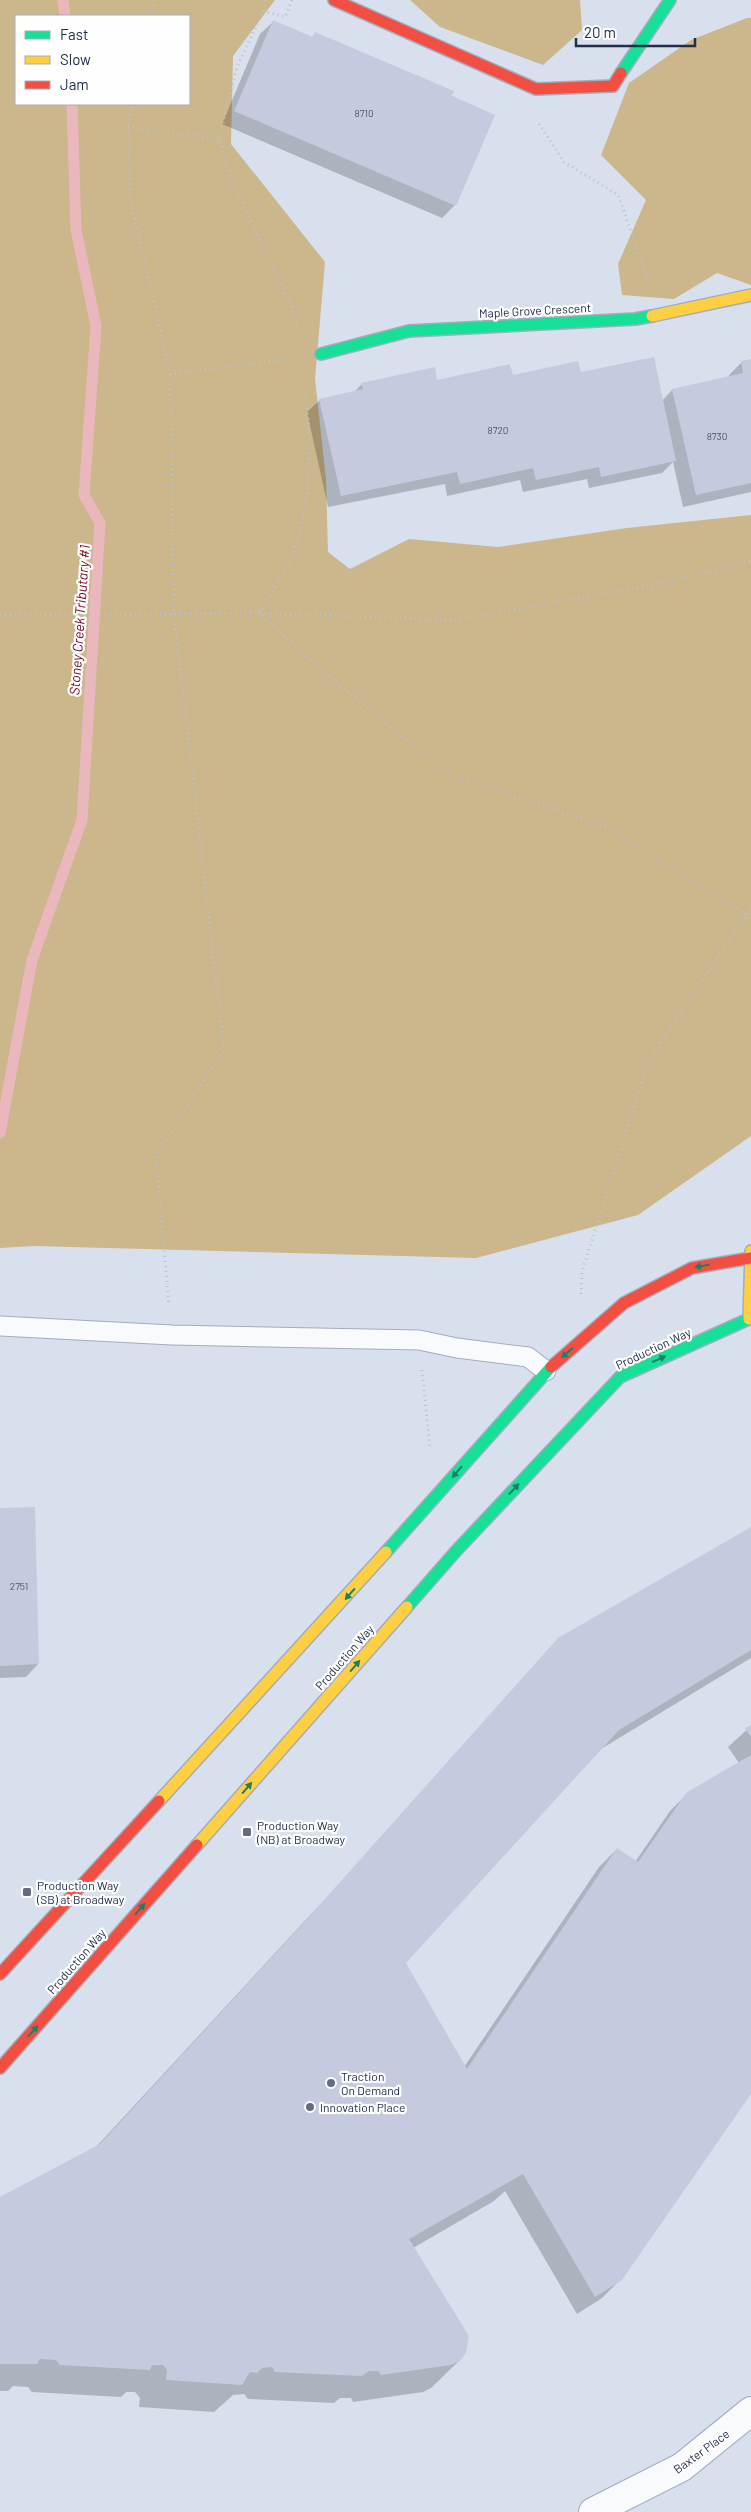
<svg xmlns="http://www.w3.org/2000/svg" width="751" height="2512" font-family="Barlow,sans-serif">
<rect width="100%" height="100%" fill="#d8e0ee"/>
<path fill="#ccb68c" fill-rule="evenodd" d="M 0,0 L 275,0 L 233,56 L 231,144 L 325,262 L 315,379 L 326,479 L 328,552 L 350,569 L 409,539 L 498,547 L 627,528 L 751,515 L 751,1136 L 638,1215 L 476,1258 L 34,1246 L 0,1248 ZM 16,16 L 189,16 L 189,104 L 16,104 Z
M 410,0 L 580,0 L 582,30 L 543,65 L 440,27 Z
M 747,18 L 751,18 L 751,285 L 717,273 L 674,299 L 622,295 L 618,264 L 646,200 L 601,155 L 629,83 L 691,40 Z"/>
<path fill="#0003" d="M 273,22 L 311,38 L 316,33 L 493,115 L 454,206 L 442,218 L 222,124 L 260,34 Z
M 751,360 L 751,492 L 683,507 L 673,462 L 662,473 L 589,488 L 587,479 L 523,492 L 520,480 L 447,496 L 445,484 L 328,507 L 307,412 L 320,400 L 353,393 L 362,384 L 580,374 L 662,401 L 672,390 L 729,377 L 729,375 L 742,362 Z
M 0,1509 L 38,1664 L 26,1677 L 0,1678 Z
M 751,1528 L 751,1658 L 601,1749 L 403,1964 L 464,2067 L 599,1867 L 617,1849 L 635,1862 L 670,1811 L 688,1793 L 739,1763 L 728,1747 L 751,1726 L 751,2092 L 621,2279 L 602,2298 L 577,2314 L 505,2191 L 494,2201 L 413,2248 L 460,2360 L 431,2388 L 423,2392 L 353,2402 L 351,2398 L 340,2398 L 334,2403 L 248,2399 L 244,2394 L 233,2395 L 214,2412 L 139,2407 L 140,2398 L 135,2392 L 126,2392 L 121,2397 L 32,2392 L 28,2387 L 13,2386 L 8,2391 L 0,2391 L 0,2199 L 96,2147 L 312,1913 Z"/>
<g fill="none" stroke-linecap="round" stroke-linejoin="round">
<path stroke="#eab8bc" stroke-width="11" d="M 63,0 L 65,16
M 0,1133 L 32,960 L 82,820 L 100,523 L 84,495 L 96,326 L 76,230 L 72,104"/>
</g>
<path fill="#c6cade" d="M 273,20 L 313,37 L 315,32 L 454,91 L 452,96 L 495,115 L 456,206 L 234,111 Z
M 654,357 L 676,461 L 601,477 L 599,467 L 536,480 L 533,468 L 460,484 L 457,472 L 341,496 L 319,399 L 363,389 L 361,383 L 435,367 L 437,380 L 510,364 L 513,375 L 578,361 L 581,372 Z
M 751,359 L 751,483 L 696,495 L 672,389 L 743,373 L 741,361 Z
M 35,1507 L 39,1664 L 0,1666 L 0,1508 Z
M 751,1527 L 751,1650 L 619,1730 L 406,1963 L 467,2069 L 617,1848 L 638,1862 L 687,1792 L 751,1755 L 751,2094 L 622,2280 L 595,2297 L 523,2174 L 409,2239 L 469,2336 L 466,2353 L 460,2361 L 451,2365 L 381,2375 L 378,2371 L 369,2371 L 362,2376 L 275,2372 L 272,2367 L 262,2368 L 257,2373 L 250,2372 L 242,2385 L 166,2380 L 167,2370 L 163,2365 L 152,2365 L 150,2370 L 60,2365 L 56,2360 L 40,2359 L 37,2364 L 0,2364 L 0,2197 L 100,2144 L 307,1919 L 558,1638 Z
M 751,1725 L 751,1737 L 745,1728 Z"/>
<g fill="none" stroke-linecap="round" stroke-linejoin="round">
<defs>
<path id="lane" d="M 0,1326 L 172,1335 L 419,1340 L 457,1348 L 528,1357 L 546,1371"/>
<path id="street" d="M 593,2512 L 682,2467 L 751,2411"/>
<path id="fast" d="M 621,73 L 670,0
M 321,354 L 409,331 L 635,319 L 652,316
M 386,1552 L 551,1367
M 407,1607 L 457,1550 L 620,1377 L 751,1318"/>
<path id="slow" d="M 652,316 L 751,295
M 749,1319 L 751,1251
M 159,1801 L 386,1552
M 197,1845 L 407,1607"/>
<path id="jam" d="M 334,0 L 536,89 L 613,86 L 621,73
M 551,1367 L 624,1303 L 692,1268 L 751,1258
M 0,1974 L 159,1801
M 0,2068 L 197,1845"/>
</defs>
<use href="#lane" stroke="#a2acbd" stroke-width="21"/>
<use href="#street" stroke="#a2acbd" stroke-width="30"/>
<use href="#fast" stroke="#a2acbd" stroke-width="14"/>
<use href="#slow" stroke="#a2acbd" stroke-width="14"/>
<use href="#jam" stroke="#a2acbd" stroke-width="14"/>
<path stroke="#bcc1c9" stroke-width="3" stroke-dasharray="1 4" stroke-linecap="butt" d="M 266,0 L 263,11 L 237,67 L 219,139 L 232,181 L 295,313 L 297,330
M 263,11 L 285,17 L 292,0
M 151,16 L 155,0
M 133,104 L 128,127 L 130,197 L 170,374 L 174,613 L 224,1049 L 156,1156 L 169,1305
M 539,124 L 564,162 L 618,195 L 647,276 L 644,283
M 128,127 L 219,139
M 170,374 L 288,359
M 304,383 C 312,439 313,495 294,550 C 287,572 270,593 259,613 L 325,673 L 451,776 L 606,827 L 748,916
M 0,615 L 259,613 L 454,620 L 670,582 L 751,560
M 581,1294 L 582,1272 L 647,1066 L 683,1008 L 751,909
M 422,1370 L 430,1448"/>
<use href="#lane" stroke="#f9fafc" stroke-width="19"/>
<use href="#street" stroke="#f9fafc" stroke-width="28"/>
<use href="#fast" stroke="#16e098" stroke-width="11"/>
<use href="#slow" stroke="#ffcf43" stroke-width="11"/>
<use href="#jam" stroke="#f24e42" stroke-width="11"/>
</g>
<defs><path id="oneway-solid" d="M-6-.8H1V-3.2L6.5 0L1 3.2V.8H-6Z" transform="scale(1.25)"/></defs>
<g fill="#1c7f6c">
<use href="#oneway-solid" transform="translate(702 1266) rotate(171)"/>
<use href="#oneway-solid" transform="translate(567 1353) rotate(139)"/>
<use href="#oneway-solid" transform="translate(659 1359) rotate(-24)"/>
<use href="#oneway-solid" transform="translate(457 1472) rotate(131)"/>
<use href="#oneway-solid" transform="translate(514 1489) rotate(-47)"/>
<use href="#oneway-solid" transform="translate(350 1594) rotate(131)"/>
<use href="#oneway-solid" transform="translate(355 1666) rotate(-49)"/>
<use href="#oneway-solid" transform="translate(247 1788) rotate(-49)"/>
<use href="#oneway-solid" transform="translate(140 1909) rotate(-49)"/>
<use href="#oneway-solid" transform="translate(33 2031) rotate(-48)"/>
</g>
<g fill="#606d82" stroke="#fefefe" stroke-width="2">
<rect x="242" y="1827" width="10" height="10" rx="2.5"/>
<rect x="22" y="1887" width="10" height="10" rx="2.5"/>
<circle cx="331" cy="2083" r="5"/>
<circle cx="310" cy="2107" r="5"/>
</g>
<g text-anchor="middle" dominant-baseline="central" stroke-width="4.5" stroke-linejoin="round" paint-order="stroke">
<g font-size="10" fill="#4a566e">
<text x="364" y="113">8710</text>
<text x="498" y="430">8720</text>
<text x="717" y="436">8730</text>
<text x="19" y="1586">2751</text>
</g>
<g font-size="12" fill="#202f48" stroke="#fefefe">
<text transform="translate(535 310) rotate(-3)">Maple Grove Crescent</text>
<text transform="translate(653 1348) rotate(-25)">Production Way</text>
<text transform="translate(344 1657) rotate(-49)">Production Way</text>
<text transform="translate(76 1961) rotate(-49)">Production Way</text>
<text transform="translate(701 2451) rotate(-36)">Baxter Place</text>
</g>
<g font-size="12" fill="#202f48" stroke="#fefefe" text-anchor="start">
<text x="257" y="1825">Production Way<tspan x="257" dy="14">(NB) at Broadway</tspan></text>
<text x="37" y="1885">Production Way<tspan x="37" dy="14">(SB) at Broadway</tspan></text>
<text x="341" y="2076">Traction<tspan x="341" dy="14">On Demand</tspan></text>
<text x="320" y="2107">Innovation Place</text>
</g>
<g font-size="14" font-style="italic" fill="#77041c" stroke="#fefefe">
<text transform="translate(79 620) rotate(-86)">Stoney Creek Tributary #1</text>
</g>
</g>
<rect x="15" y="15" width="175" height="90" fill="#fefefe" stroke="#a5abb5"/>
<rect x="25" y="31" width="25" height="8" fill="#16e098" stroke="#a5abb5"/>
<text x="60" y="40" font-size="15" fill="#202f48">Fast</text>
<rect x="25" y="56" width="25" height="8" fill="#ffcf43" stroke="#a5abb5"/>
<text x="60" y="65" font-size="15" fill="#202f48">Slow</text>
<rect x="25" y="81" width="25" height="8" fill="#f24e42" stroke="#a5abb5"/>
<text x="60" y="90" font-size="15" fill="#202f48">Jam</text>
<path d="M576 38v8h119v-8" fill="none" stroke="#202f48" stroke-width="2.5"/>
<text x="584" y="38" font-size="15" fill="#202f48" stroke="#fefefe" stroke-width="4" paint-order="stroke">20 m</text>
</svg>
